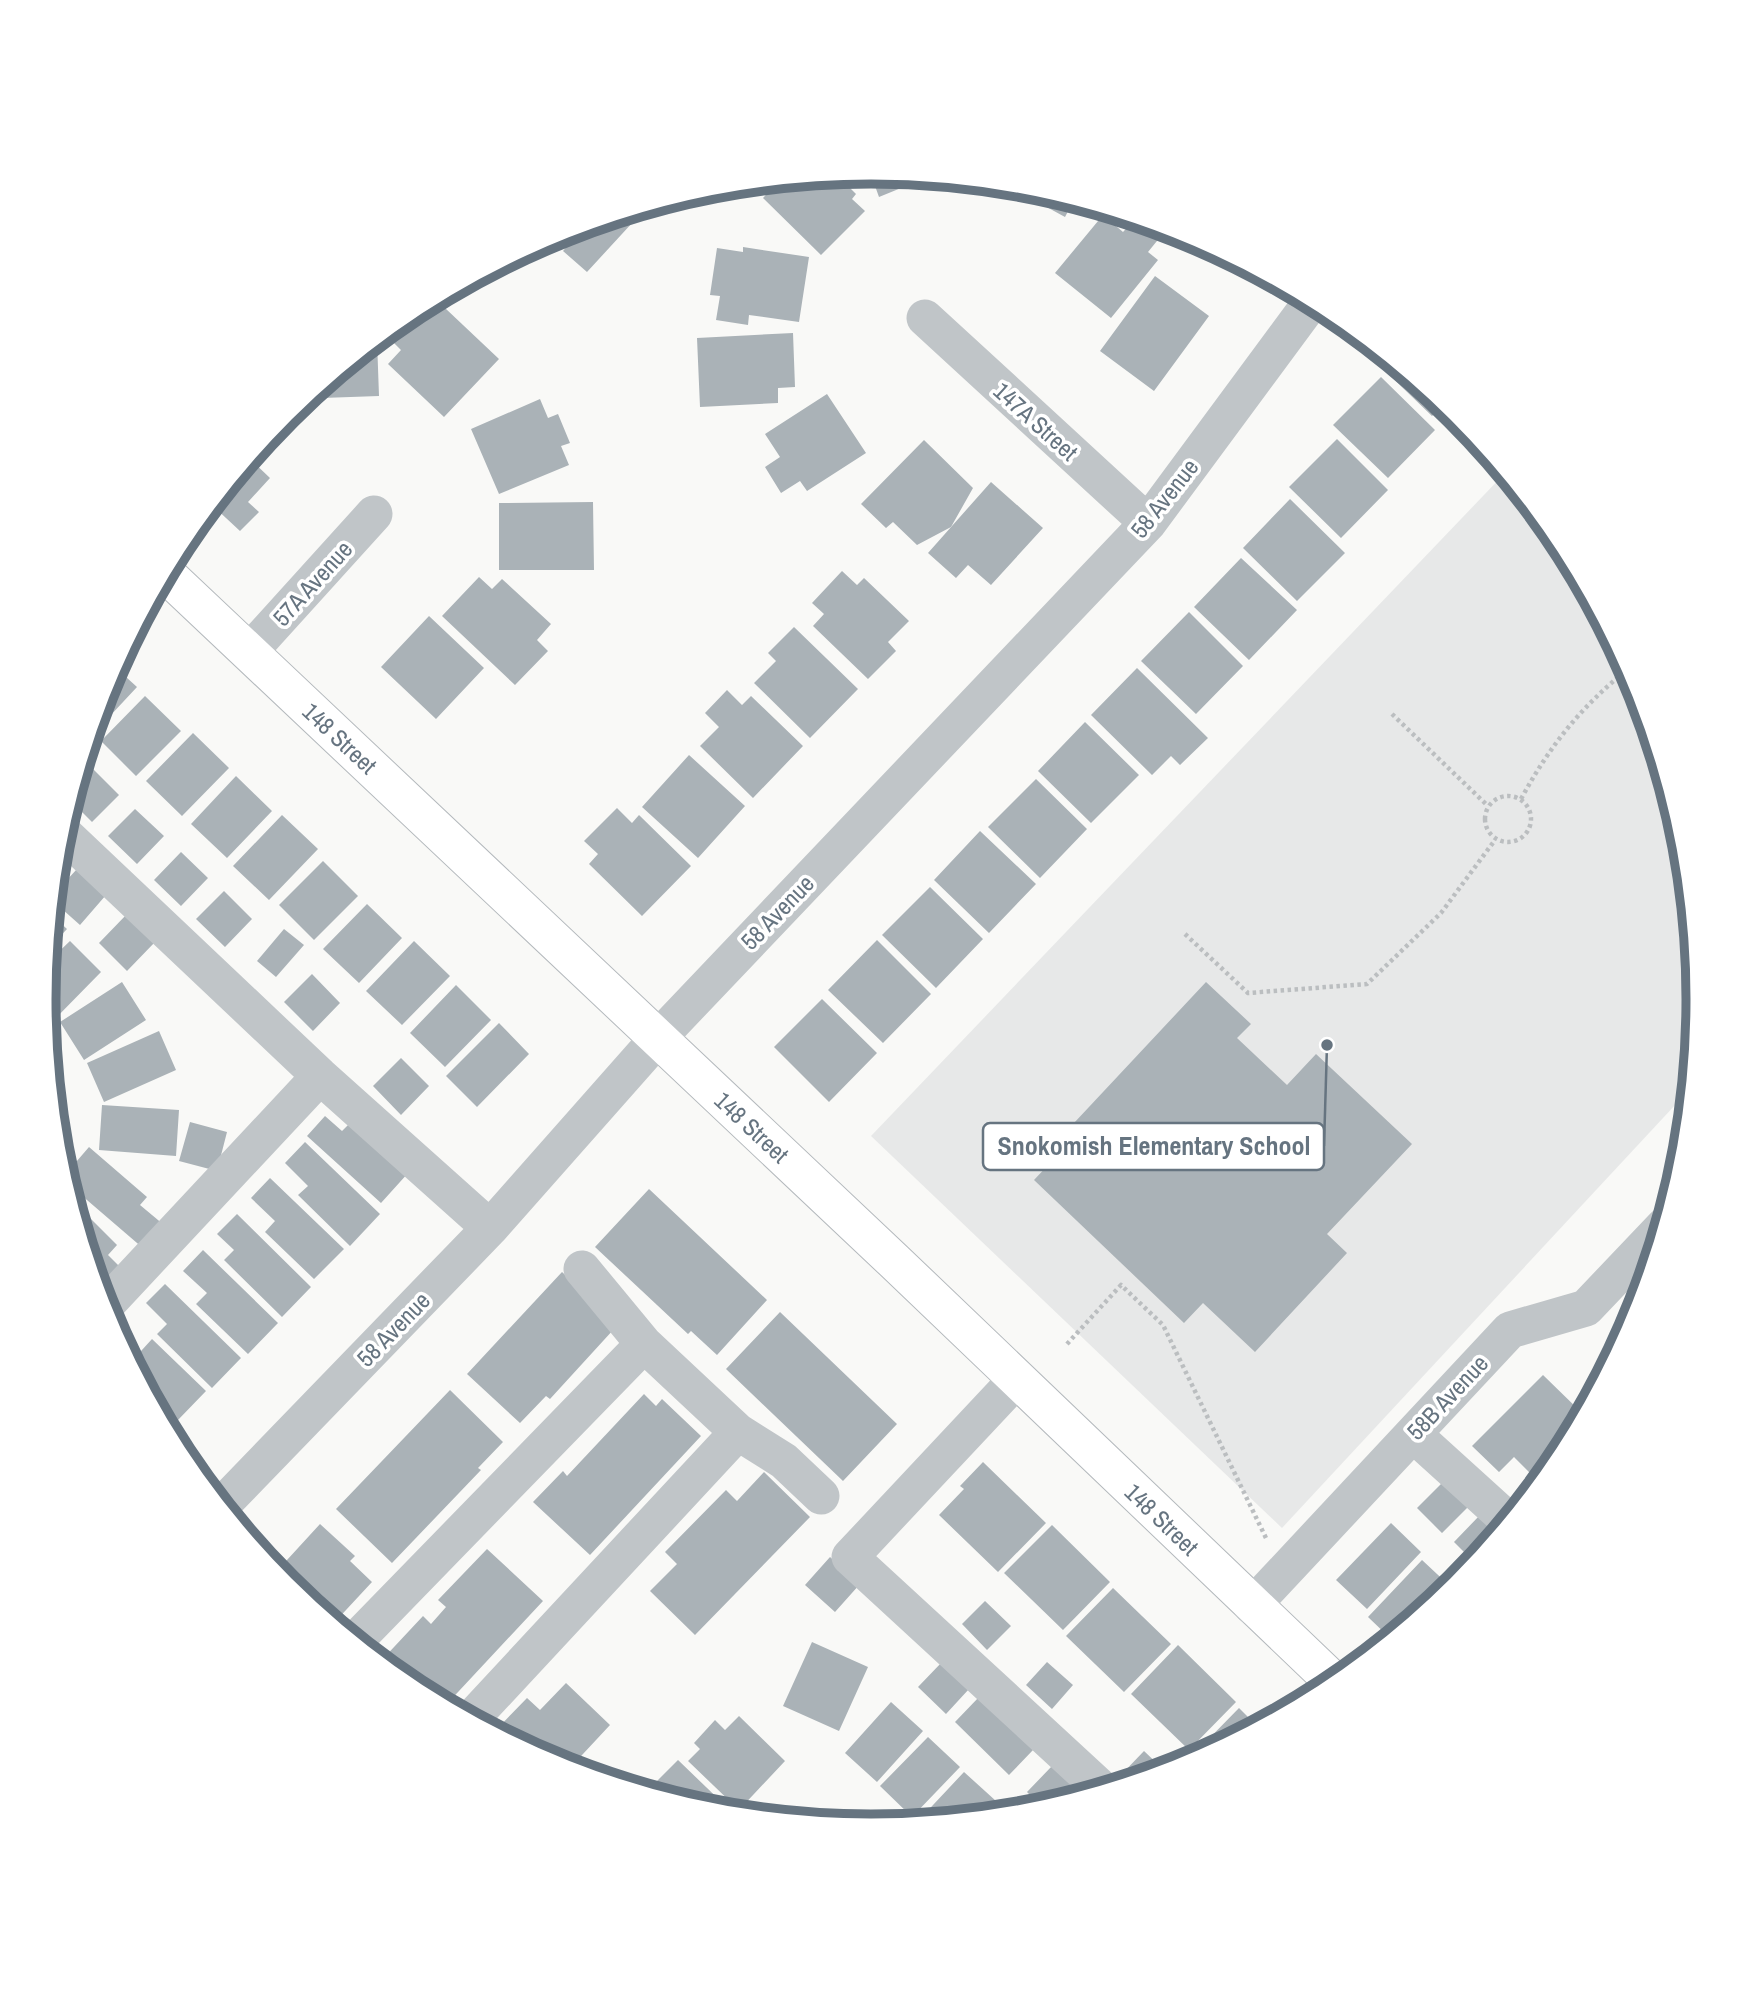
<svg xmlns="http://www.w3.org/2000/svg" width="1743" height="1999" font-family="'Archivo Narrow',sans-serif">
<rect width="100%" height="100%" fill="#f9f9f7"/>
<path fill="#e7e8e8" d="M 1505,473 L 1560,540 L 1636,683 L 1683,838 L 1699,1000 L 1690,1089 L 1282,1528 L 871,1136 Z"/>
<path fill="#aab2b7" d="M 870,172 L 872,172 L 928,177 L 879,197 Z
M 837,175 L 856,194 L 852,199 L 865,211 L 821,255 L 763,198 L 779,181 Z
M 1024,187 L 1033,188 L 1074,200 L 1065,217 L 1021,193 Z
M 624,214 L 633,222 L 587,272 L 563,251 L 585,225 Z
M 1103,215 L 1123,232 L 1135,219 L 1141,221 L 1161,236 L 1148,252 L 1158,260 L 1111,318 L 1055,273 Z
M 743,247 L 809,257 L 799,322 L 749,315 L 748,325 L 716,320 L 720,296 L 710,295 L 717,248 L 743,252 Z
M 1155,276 L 1209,316 L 1154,391 L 1100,351 Z
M 449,291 L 455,297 L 445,308 L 499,359 L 444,417 L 388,364 L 401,350 L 390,339 L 404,324 L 400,321 L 412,311 Z
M 793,333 L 795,387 L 778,388 L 778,403 L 700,407 L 697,338 Z
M 377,340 L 379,396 L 322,398 L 322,385 Z
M 1385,355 L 1444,404 L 1432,416 L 1377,363 Z
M 1381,377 L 1435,430 L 1388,478 L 1333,425 Z
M 827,394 L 866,453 L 807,491 L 800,481 L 781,493 L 765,467 L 780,457 L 765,434 Z
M 540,399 L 548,418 L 558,414 L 570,443 L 561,446 L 569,465 L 499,494 L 471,429 Z
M 300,403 L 302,404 L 289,416 L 298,425 L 265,456 L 258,449 L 286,414 Z
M 1337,439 L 1388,490 L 1341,538 L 1289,487 Z
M 924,440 L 973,488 L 951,527 L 917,545 L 893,522 L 886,528 L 861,504 Z
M 250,459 L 270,478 L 248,502 L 259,512 L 240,531 L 212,505 Z
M 991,482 L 1043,528 L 991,585 L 968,565 L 956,578 L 928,553 Z
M 1290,499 L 1345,553 L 1297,601 L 1243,548 Z
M 593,502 L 594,570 L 499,570 L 499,503 Z
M 1241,558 L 1297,610 L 1249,660 L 1194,607 Z
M 842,571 L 857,585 L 864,578 L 909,621 L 888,642 L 896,651 L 868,679 L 813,626 L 824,614 L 812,603 Z
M 479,577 L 492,589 L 502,579 L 551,624 L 537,640 L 548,651 L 515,685 L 442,616 Z
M 1189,612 L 1243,666 L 1196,714 L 1141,661 Z
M 429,616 L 484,668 L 436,719 L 381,667 Z
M 794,627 L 858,689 L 810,738 L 754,683 L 776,661 L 768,653 Z
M 115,667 L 137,687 L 95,732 L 93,730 L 107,682 Z
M 1137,668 L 1208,738 L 1180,765 L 1171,756 L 1152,775 L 1091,715 Z
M 727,690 L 742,705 L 751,696 L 803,746 L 753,798 L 700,746 L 719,727 L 705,713 Z
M 145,696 L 181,731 L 136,776 L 101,741 Z
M 1085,722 L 1139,775 L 1091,823 L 1038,771 Z
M 193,733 L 229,768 L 182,816 L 146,781 Z
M 689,755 L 745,806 L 698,858 L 642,807 Z
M 91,767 L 119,795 L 92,822 L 71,801 L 77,780 Z
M 236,776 L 272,811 L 227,858 L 191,824 Z
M 1036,779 L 1087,829 L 1040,878 L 988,827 Z
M 617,808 L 632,823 L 639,815 L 691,866 L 642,916 L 589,864 L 598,854 L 584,841 Z
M 135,809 L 164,836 L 137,864 L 108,836 Z
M 282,815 L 318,849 L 269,900 L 233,866 Z
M 980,831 L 1036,884 L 989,933 L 934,880 Z
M 181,852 L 208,878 L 181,906 L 154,880 Z
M 323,861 L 358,896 L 314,940 L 279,905 Z
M 77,869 L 106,895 L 80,925 L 53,901 L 54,894 Z
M 930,887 L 983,939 L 936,988 L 882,935 Z
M 224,891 L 252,919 L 225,947 L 196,919 Z
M 367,904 L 402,938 L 359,983 L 323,949 Z
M 127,914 L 155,942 L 127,971 L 99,943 Z
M 52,915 L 67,929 L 49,948 Z
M 284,929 L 304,945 L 276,977 L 257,961 Z
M 877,940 L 931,994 L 883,1043 L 828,990 Z
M 70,941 L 101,972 L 50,1024 L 46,1020 L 44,999 L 47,963 Z
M 414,941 L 450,976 L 402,1025 L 366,991 Z
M 312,974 L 340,1003 L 313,1031 L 284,1002 Z
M 122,982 L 146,1020 L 84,1060 L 60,1022 Z
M 1206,982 L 1251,1024 L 1237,1038 L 1287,1085 L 1316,1054 L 1412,1144 L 1327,1234 L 1347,1253 L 1255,1352 L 1203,1303 L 1184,1323 L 1034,1180 L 1083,1128 L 1074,1123 Z
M 456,985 L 491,1020 L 445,1067 L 410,1033 Z
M 822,999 L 877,1053 L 829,1102 L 774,1047 Z
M 499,1023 L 529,1054 L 477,1107 L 446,1076 Z
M 159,1031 L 176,1070 L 104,1102 L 87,1063 Z
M 401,1058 L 429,1086 L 401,1115 L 373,1086 Z
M 102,1105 L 179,1110 L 176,1156 L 99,1150 Z
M 325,1116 L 342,1131 L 352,1121 L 409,1172 L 381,1203 L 307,1136 Z
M 190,1122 L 227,1132 L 217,1171 L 179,1161 Z
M 305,1142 L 380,1214 L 350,1246 L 298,1195 L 308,1186 L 285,1163 Z
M 89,1147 L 147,1197 L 140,1205 L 164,1225 L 144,1249 L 66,1182 L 64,1176 Z
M 270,1178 L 344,1249 L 314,1279 L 265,1232 L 275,1221 L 251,1198 Z
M 649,1189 L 767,1300 L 717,1355 L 691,1331 L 688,1334 L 595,1247 Z
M 72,1200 L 117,1245 L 108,1255 L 124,1271 L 105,1291 L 97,1284 Z
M 237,1214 L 311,1287 L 282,1317 L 224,1260 L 234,1250 L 217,1234 Z
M 203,1250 L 278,1323 L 248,1354 L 196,1304 L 207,1293 L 183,1271 Z
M 562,1272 L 597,1304 L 614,1329 L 550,1399 L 546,1396 L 520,1423 L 467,1374 Z
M 165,1284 L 241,1358 L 212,1388 L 157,1334 L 167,1324 L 146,1303 Z
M 780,1312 L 897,1424 L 843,1481 L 726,1369 Z
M 152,1339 L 206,1391 L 177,1421 L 147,1392 L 131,1362 Z
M 1543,1375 L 1582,1413 L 1558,1438 L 1567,1447 L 1563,1453 L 1537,1480 L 1514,1457 L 1499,1472 L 1472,1446 Z
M 450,1390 L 503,1442 L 478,1468 L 481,1470 L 392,1563 L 336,1509 Z
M 644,1394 L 656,1406 L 662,1399 L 701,1436 L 590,1555 L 533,1502 L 563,1471 L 567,1476 Z
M 983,1462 L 1046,1523 L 998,1572 L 939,1515 L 964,1489 L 960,1486 Z
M 764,1472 L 810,1517 L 695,1635 L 650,1591 L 677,1564 L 665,1552 L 726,1490 L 737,1501 Z
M 1443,1482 L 1468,1507 L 1442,1533 L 1417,1508 Z
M 1480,1515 L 1499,1533 L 1475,1563 L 1454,1542 Z
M 1391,1523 L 1421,1552 L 1367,1609 L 1336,1580 Z
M 320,1524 L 355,1556 L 350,1561 L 372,1582 L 333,1624 L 286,1585 L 276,1572 Z
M 1052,1525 L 1110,1582 L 1063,1630 L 1004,1573 Z
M 487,1549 L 543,1601 L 445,1706 L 411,1688 L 380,1662 L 423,1616 L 431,1624 L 446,1607 L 438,1600 Z
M 830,1557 L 860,1584 L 835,1612 L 805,1585 Z
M 1422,1560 L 1452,1588 L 1391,1639 L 1368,1617 Z
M 1113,1588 L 1171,1644 L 1124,1692 L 1066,1636 Z
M 985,1601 L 1011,1626 L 987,1650 L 962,1624 Z
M 812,1642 L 868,1667 L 839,1731 L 783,1706 Z
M 1178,1645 L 1236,1702 L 1189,1750 L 1131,1694 Z
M 942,1662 L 969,1689 L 946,1714 L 918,1687 Z
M 1047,1662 L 1073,1685 L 1052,1709 L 1026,1685 Z
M 566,1683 L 610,1725 L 569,1769 L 554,1764 L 494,1732 L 527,1698 L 540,1710 Z
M 979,1697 L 1033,1750 L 1009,1775 L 955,1722 Z
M 891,1702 L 923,1731 L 877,1782 L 845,1753 Z
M 1239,1708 L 1258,1727 L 1196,1760 L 1192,1756 Z
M 739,1716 L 785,1761 L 739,1810 L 688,1761 L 700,1749 L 694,1743 L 715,1720 L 725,1730 Z
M 928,1737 L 960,1767 L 912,1817 L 880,1786 Z
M 1144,1751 L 1165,1771 L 1128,1783 L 1120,1776 Z
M 678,1760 L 734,1814 L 710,1811 L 646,1792 Z
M 1052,1766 L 1084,1796 L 1028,1812 L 1037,1802 L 1027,1792 Z
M 964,1772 L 996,1801 L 982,1816 L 920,1822 L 918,1821 Z
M 1000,1807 L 1007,1814 L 992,1815 Z"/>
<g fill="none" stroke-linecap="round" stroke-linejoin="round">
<defs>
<path id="major" d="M 165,573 L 894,1261 L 1336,1684"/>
</defs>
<use href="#major" stroke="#b4b9bd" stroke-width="40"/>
<path stroke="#bbbec0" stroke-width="4.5" stroke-dasharray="3.5 3.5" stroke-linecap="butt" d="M 1392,714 L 1488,806
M1485 819a23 23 0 1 1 46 0a23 23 0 1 1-46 0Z
M 1521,799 C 1551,744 1580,708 1629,668
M 1185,934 L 1248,993 L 1367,984 L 1441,913 L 1495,840
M 1067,1344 L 1121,1285 L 1163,1325 L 1266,1538"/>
<path stroke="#c0c5c8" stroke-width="37" d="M 925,318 L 1148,523
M 249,652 L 374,514
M 62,832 L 320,1076 L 490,1228
M 582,1269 L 644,1344 L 738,1432 L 784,1461 L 821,1496
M 104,1307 L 320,1076
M 1017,1379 L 850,1557 L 1103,1790
M 1413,1434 L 1509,1521
M 221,1506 L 490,1228 L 658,1038 L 1148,523 L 1312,301
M 1252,1606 L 1510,1330 L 1586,1308 L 1664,1226
M 355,1641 L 644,1344
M 471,1719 L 738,1432"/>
<use href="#major" stroke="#fff" stroke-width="38"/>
</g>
<g text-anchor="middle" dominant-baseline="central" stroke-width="7" stroke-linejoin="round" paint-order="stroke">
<g font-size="24" fill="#667480" stroke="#fff">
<text transform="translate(1036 421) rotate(42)">147A Street</text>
<text transform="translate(1164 498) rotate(-52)">58 Avenue</text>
<text transform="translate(312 583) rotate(-48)">57A Avenue</text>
<text transform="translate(340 738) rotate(43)">148 Street</text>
<text transform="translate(777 912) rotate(-46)">58 Avenue</text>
<text transform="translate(752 1127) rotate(43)">148 Street</text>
<text transform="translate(393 1329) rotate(-46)">58 Avenue</text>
<text transform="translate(1447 1397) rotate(-47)">58B Avenue</text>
<text transform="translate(1162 1519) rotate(44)">148 Street</text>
</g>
</g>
<path d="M0 0H1743V1999H0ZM56 999a815 815 0 1 1 1630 0a815 815 0 1 1-1630 0Z" fill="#fff" fill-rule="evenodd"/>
<path fill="none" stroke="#667480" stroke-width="9" d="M56 999a815 815 0 1 1 1630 0a815 815 0 1 1-1630 0Z"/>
<path fill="none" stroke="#667480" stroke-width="2.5" d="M1327 1045L1324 1146"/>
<circle fill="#667480" stroke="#fff" stroke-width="2.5" cx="1327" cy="1045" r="7"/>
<rect fill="#fff" stroke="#667480" stroke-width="2.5" x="983" y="1123" width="341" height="47" rx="7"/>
<g font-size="26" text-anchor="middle" font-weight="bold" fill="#667480">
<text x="1154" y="1155">Snokomish Elementary School</text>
</g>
</svg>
